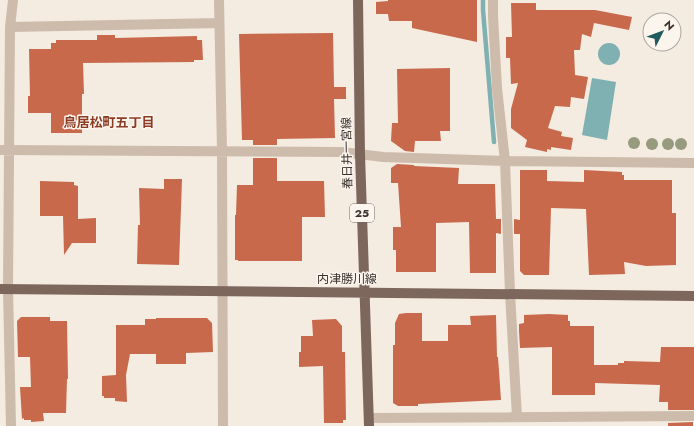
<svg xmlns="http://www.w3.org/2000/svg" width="694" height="426" font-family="Jost,'Noto Sans JP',sans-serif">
<rect width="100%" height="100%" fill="#f4ebe1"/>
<path fill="#7fb0b2" d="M598 54a11 11 0 1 1 22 0a11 11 0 1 1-22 0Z
M 592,78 L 616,82 L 607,140 L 582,135 Z"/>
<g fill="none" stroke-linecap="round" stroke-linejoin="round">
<path stroke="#7fb0b2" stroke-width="4.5" d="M 483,0 L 483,10 L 494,142"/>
</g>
<path fill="#c8694b" d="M 388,0 L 477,0 L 477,42 L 412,28 L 412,21 L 389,21 L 388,14 L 376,14 L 376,2 L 388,1 Z
M 511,3 L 536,3 L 536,10 L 595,10 L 632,17 L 629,30 L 594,23 L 591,37 L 582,34 L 580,50 L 574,50 L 575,75 L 588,77 L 584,99 L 571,97 L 570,107 L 555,106 L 548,128 L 562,132 L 561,136 L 573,138 L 571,150 L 551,147 L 551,150 L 547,149 L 547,152 L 525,147 L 527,140 L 511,128 L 511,109 L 518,83 L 511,84 L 510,58 L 506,58 L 506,37 L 512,37 Z
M 333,33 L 334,87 L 346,87 L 346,99 L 334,99 L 335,138 L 277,139 L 277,145 L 253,145 L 253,140 L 242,140 L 239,34 Z
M 97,35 L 115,35 L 115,38 L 197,36 L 197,40 L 202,40 L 203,60 L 194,60 L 194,62 L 83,63 L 84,94 L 82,94 L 82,133 L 51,133 L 51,113 L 28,113 L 28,96 L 30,96 L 29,49 L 51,49 L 51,43 L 56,43 L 56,40 L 97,40 Z
M 450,68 L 450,131 L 440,131 L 441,141 L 415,141 L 414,152 L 405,151 L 391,141 L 392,123 L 398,123 L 397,69 Z
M 253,158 L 277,158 L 277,181 L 324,181 L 325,217 L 302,217 L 302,261 L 238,261 L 238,260 L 235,260 L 235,215 L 236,215 L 237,185 L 253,185 Z
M 397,164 L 414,165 L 414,166 L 459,168 L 458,184 L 495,184 L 496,219 L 501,219 L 501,234 L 496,233 L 496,273 L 470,273 L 469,222 L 436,223 L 436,272 L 396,272 L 396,250 L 393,250 L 393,227 L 401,227 L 398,183 L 391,183 L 391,168 Z
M 520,170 L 547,170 L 547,181 L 584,182 L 584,170 L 622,172 L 622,175 L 624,175 L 624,180 L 672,180 L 672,213 L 676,213 L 676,265 L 646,266 L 624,262 L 625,274 L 589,275 L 586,209 L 551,208 L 549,275 L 524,275 L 520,271 L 520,234 L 514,234 L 514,219 L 520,220 Z
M 164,179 L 182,179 L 179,265 L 137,264 L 138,225 L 140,225 L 139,188 L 164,189 Z
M 40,181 L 74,182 L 74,185 L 78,186 L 78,219 L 96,218 L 96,243 L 72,243 L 64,255 L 63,216 L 40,216 Z
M 406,313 L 422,313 L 422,341 L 448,341 L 448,325 L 471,325 L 470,316 L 496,315 L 497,357 L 498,357 L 501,400 L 418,404 L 418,406 L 398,406 L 393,403 L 393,345 L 395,345 L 395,323 L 399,314 Z
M 549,314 L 568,315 L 568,321 L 570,321 L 570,326 L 594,326 L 594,365 L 618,365 L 618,363 L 624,363 L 624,361 L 660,362 L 661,347 L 694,347 L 694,410 L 668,410 L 668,402 L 659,402 L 660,385 L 595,383 L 595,395 L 552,395 L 552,347 L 520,348 L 519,331 L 519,324 L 524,323 L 524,315 Z
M 21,317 L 50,317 L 50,321 L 67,321 L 68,379 L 67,379 L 66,413 L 43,413 L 44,421 L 31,422 L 31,420 L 24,420 L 24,418 L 22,419 L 20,387 L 31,387 L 30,357 L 18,357 L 17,321 Z
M 156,318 L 207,318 L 212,323 L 213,352 L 186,353 L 186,364 L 156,364 L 156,354 L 130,354 L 126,375 L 127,402 L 115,401 L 115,398 L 104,398 L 104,396 L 102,396 L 102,376 L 116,375 L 116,325 L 145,325 L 145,319 L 156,319 Z
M 336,319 L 342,326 L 342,352 L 345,352 L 346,420 L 343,420 L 343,423 L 324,423 L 323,366 L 299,367 L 299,352 L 301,352 L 301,336 L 313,336 L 312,320 Z
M 693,422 L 693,426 L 668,426 L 668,423 Z"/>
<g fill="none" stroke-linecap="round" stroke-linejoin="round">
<path stroke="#cdbbac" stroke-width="10" d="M 219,0 L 222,151 L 223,426
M 493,0 L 493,16 L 497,88 L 505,161 L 510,293 L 517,417
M 10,27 L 219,23
M 0,150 L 342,152 L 383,157 L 505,161 L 694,163
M 369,418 L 694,416
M 11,426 L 8,289 L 10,27 L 13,0"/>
<path stroke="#7d675c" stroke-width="10" d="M 358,0 L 360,154 L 369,426
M 0,289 L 694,296"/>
</g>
<g fill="#969b7f">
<circle cx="634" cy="143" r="6"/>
<circle cx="652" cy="144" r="6"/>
<circle cx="668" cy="144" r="6"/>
<circle cx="681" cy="144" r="6"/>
</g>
<g text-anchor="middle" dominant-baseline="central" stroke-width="3" stroke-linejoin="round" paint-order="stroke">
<rect fill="#fbf5ee" stroke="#756b66" stroke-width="1" x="350" y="204" width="24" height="18" rx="3"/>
<g font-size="11" font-weight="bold" fill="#3b302b">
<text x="362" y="213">25</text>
</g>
<g font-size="12" fill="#3b302b" stroke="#fbf5ee">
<text transform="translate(347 153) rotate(-91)">春日井一宮線</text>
<text x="347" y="279">内津勝川線</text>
</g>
<g font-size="13" font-weight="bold" fill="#8c3b22" stroke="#fbf5ee">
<text x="109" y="122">鳥居松町五丁目</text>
</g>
</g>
<g transform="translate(662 32) rotate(48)"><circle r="19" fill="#fbf5ee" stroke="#aea6a0"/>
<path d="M0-3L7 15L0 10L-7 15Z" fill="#1f5a5e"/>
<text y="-6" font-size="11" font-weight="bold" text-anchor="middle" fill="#3b302b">N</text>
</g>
</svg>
